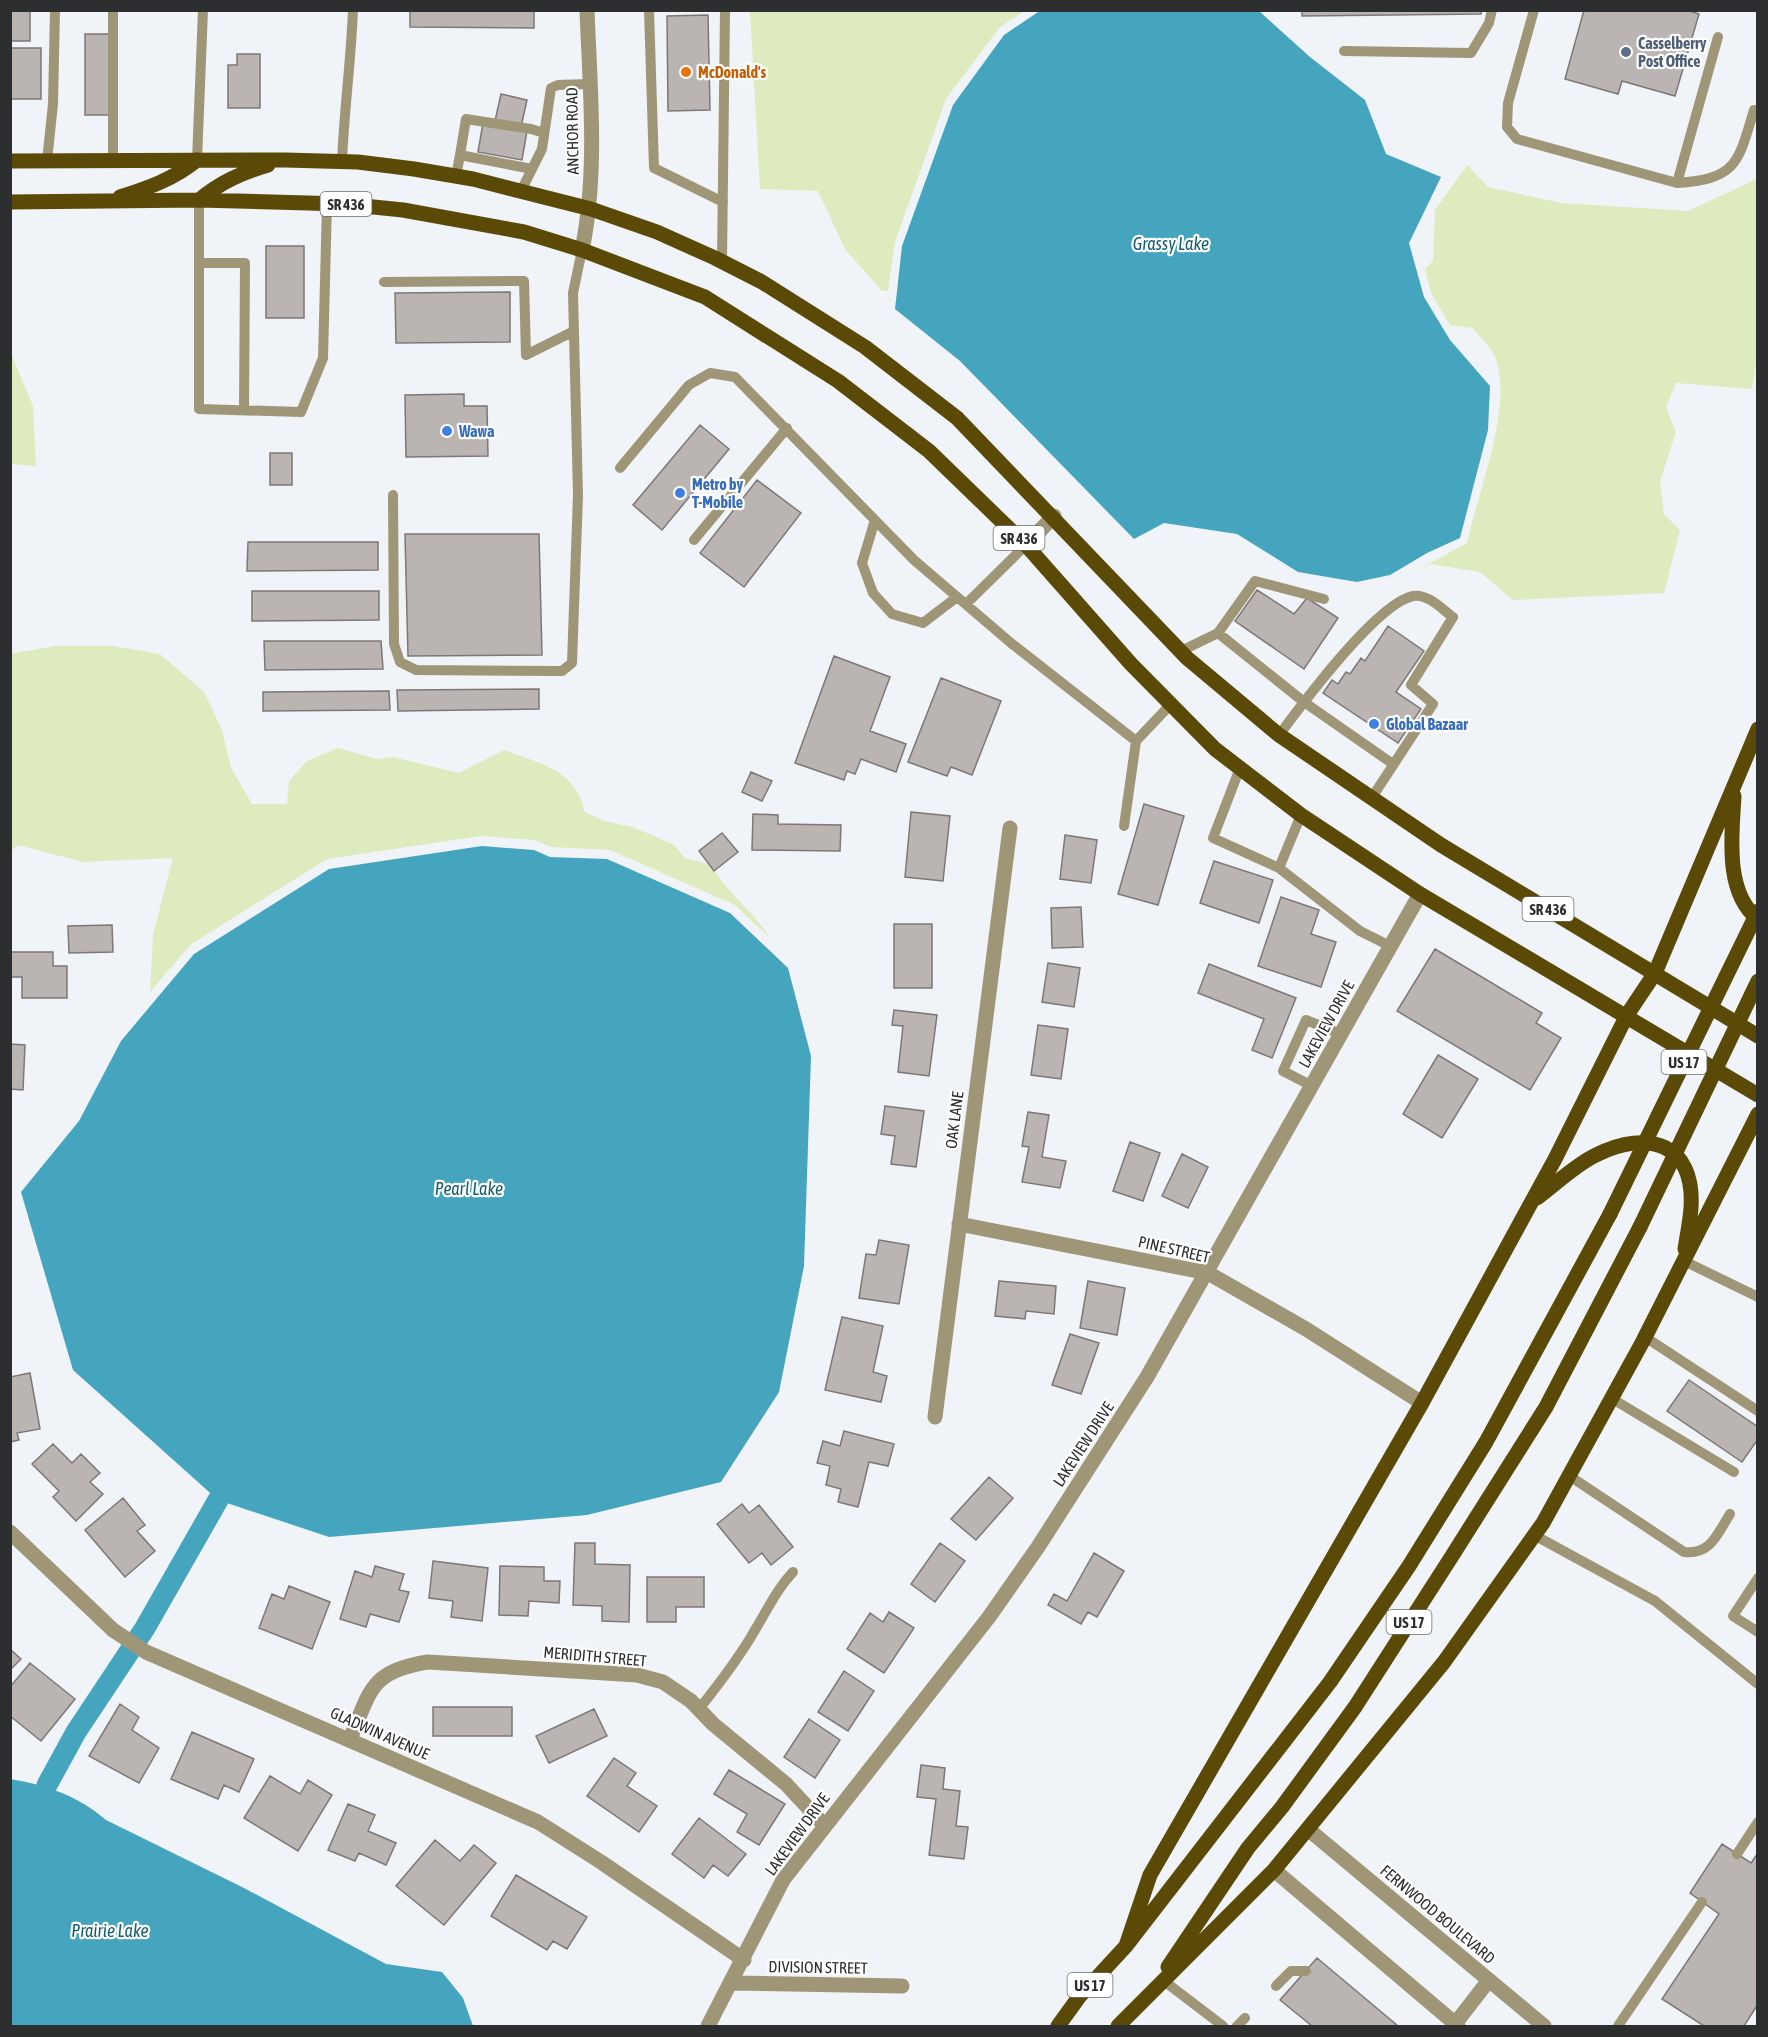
<svg xmlns="http://www.w3.org/2000/svg" width="1768" height="2037" font-family="'Asap Condensed',sans-serif">
<rect width="100%" height="100%" fill="#f0f3f7"/>
<path fill="#deebbf" d="M 750,11 L 1024,11 L 1000,27 L 946,99 L 895,242 L 888,291 L 882,291 L 845,249 L 818,191 L 760,189 Z
M 1467,165 L 1488,187 L 1561,203 L 1688,211 L 1757,179 L 1758,351 L 1752,389 L 1676,383 L 1666,407 L 1676,432 L 1660,481 L 1664,514 L 1680,530 L 1664,593 L 1513,600 L 1480,572 L 1431,564 L 1414,572 L 1467,543 C 1478,491 1514,407 1495,357 C 1491,347 1480,337 1473,328 L 1450,325 L 1431,293 L 1425,269 L 1433,261 L 1435,210 Z
M 10,351 L 33,406 L 36,466 L 11,464 Z
M 55,646 L 113,646 L 160,654 L 204,692 L 222,730 L 231,768 L 252,804 L 287,804 L 289,781 L 307,761 L 338,748 L 377,759 L 393,757 L 459,773 L 504,750 C 541,764 575,769 585,812 L 604,821 L 632,827 L 652,835 L 674,845 L 685,858 L 711,865 C 727,893 754,912 771,939 L 735,905 L 610,850 L 551,847 L 534,840 L 481,836 L 327,859 L 190,945 L 150,992 L 153,935 L 173,858 L 83,862 L 18,845 L 11,851 L 11,654 Z"/>
<path fill="#46a5be" d="M 1041,10 L 1259,11 L 1310,57 L 1365,100 L 1386,154 L 1441,177 L 1409,243 L 1424,297 L 1450,340 L 1490,386 L 1488,430 L 1460,538 L 1427,553 L 1390,575 L 1357,582 L 1298,572 L 1237,534 L 1164,523 L 1134,539 L 960,361 L 895,309 L 902,246 L 953,105 L 1004,35 Z
M 482,846 L 534,850 L 550,857 L 607,859 L 730,913 L 788,968 L 811,1056 L 804,1266 L 779,1392 L 721,1482 L 587,1515 L 329,1537 L 218,1500 L 73,1370 L 21,1192 L 79,1121 L 121,1041 L 194,954 L 329,869 Z
M 10,1779 C 47,1785 78,1796 106,1820 L 244,1888 L 386,1964 L 442,1972 L 463,1998 L 473,2026 L 11,2026 Z"/>
<g fill="none" stroke-linecap="round" stroke-linejoin="round">
<path stroke="#46a5be" stroke-width="21" d="M 47,1785 L 76,1732 L 145,1628 L 218,1500"/>
</g>
<path fill="#bab5b3" stroke="#7d7877" stroke-width="1.5" d="M 10,10 L 30,10 L 30,41 L 10,41 Z
M 410,10 L 534,10 L 534,28 L 410,27 Z
M 1302,10 L 1481,10 L 1481,14 L 1302,16 Z
M 1584,10 L 1687,10 L 1699,14 L 1675,96 L 1622,81 L 1618,94 L 1565,79 Z
M 708,15 L 710,110 L 668,111 L 667,16 Z
M 85,34 L 109,34 L 109,115 L 85,115 Z
M 10,48 L 41,48 L 41,99 L 10,99 Z
M 237,54 L 260,54 L 260,108 L 228,108 L 228,65 L 237,65 Z
M 501,94 L 527,100 L 521,127 L 495,121 Z
M 483,123 L 527,131 L 522,160 L 478,152 Z
M 266,246 L 304,246 L 304,318 L 266,318 Z
M 510,292 L 510,342 L 396,343 L 395,293 Z
M 464,394 L 464,406 L 487,406 L 488,456 L 406,457 L 405,395 Z
M 700,425 L 729,449 L 662,530 L 633,505 Z
M 270,453 L 292,453 L 292,485 L 270,485 Z
M 757,480 L 801,513 L 744,587 L 700,553 Z
M 405,534 L 539,534 L 542,655 L 408,656 Z
M 248,542 L 378,542 L 378,570 L 247,571 Z
M 1257,590 L 1294,614 L 1307,598 L 1338,618 L 1304,669 L 1235,621 Z
M 252,591 L 379,591 L 379,620 L 252,621 Z
M 1388,626 L 1424,651 L 1396,692 L 1421,709 L 1398,743 L 1323,693 L 1332,680 L 1338,684 L 1346,672 L 1350,674 L 1361,658 L 1365,661 Z
M 264,641 L 381,641 L 383,669 L 265,670 Z
M 834,656 L 890,677 L 870,731 L 906,744 L 896,772 L 861,759 L 855,774 L 847,771 L 844,780 L 795,763 Z
M 941,678 L 1001,701 L 972,775 L 951,767 L 947,776 L 908,762 Z
M 539,689 L 539,709 L 398,711 L 397,690 Z
M 389,691 L 390,710 L 263,711 L 263,692 Z
M 751,772 L 772,781 L 762,801 L 742,792 Z
M 1144,804 L 1184,816 L 1158,905 L 1118,894 Z
M 911,812 L 950,816 L 943,881 L 905,877 Z
M 753,814 L 778,815 L 778,824 L 841,825 L 840,851 L 752,850 Z
M 722,833 L 738,852 L 714,871 L 699,851 Z
M 1065,835 L 1097,840 L 1091,883 L 1060,879 Z
M 1214,861 L 1273,880 L 1259,923 L 1200,903 Z
M 1281,897 L 1319,910 L 1311,934 L 1336,942 L 1321,987 L 1258,966 Z
M 1081,907 L 1083,947 L 1052,948 L 1051,908 Z
M 894,924 L 932,924 L 932,988 L 894,988 Z
M 112,925 L 113,952 L 69,953 L 68,926 Z
M 1435,949 L 1542,1013 L 1536,1023 L 1561,1038 L 1530,1090 L 1397,1011 Z
M 10,952 L 53,952 L 53,966 L 67,966 L 67,998 L 22,998 L 22,977 L 10,977 Z
M 1048,963 L 1080,968 L 1074,1007 L 1042,1002 Z
M 1209,964 L 1296,998 L 1272,1058 L 1252,1050 L 1264,1019 L 1198,993 Z
M 894,1010 L 937,1015 L 929,1076 L 898,1072 L 903,1026 L 892,1025 Z
M 1038,1025 L 1068,1029 L 1061,1079 L 1031,1075 Z
M 10,1044 L 25,1045 L 23,1090 L 10,1089 Z
M 1438,1055 L 1478,1079 L 1442,1138 L 1403,1114 Z
M 885,1106 L 924,1111 L 916,1167 L 891,1164 L 895,1136 L 881,1134 Z
M 1028,1112 L 1049,1115 L 1042,1157 L 1066,1161 L 1060,1188 L 1022,1182 L 1029,1147 L 1022,1146 Z
M 1130,1142 L 1160,1153 L 1143,1201 L 1113,1191 Z
M 1182,1154 L 1208,1167 L 1188,1208 L 1162,1196 Z
M 879,1240 L 909,1245 L 899,1304 L 859,1298 L 866,1254 L 876,1255 Z
M 999,1281 L 1056,1286 L 1054,1314 L 1026,1311 L 1025,1319 L 995,1316 Z
M 1088,1281 L 1125,1288 L 1117,1335 L 1080,1328 Z
M 842,1317 L 883,1326 L 873,1372 L 887,1376 L 881,1402 L 825,1390 Z
M 1070,1334 L 1099,1343 L 1081,1394 L 1052,1385 Z
M 30,1373 L 40,1429 L 17,1433 L 19,1440 L 10,1442 L 10,1377 Z
M 1689,1380 L 1758,1427 L 1758,1439 L 1742,1462 L 1667,1411 Z
M 844,1431 L 894,1444 L 888,1466 L 869,1462 L 858,1507 L 838,1502 L 841,1489 L 826,1485 L 830,1466 L 817,1463 L 823,1441 L 840,1446 Z
M 53,1444 L 72,1463 L 81,1454 L 100,1473 L 90,1482 L 103,1494 L 76,1521 L 53,1497 L 59,1491 L 32,1464 Z
M 989,1477 L 1013,1498 L 976,1540 L 951,1519 Z
M 123,1498 L 145,1525 L 137,1531 L 155,1551 L 125,1577 L 85,1530 Z
M 742,1504 L 749,1513 L 759,1505 L 793,1547 L 771,1565 L 762,1553 L 749,1563 L 717,1524 Z
M 575,1543 L 595,1543 L 595,1564 L 630,1565 L 629,1622 L 602,1621 L 602,1606 L 573,1605 Z
M 940,1543 L 965,1561 L 935,1602 L 911,1584 Z
M 1094,1553 L 1124,1571 L 1097,1617 L 1088,1612 L 1081,1624 L 1048,1605 L 1054,1594 L 1067,1601 Z
M 433,1561 L 488,1568 L 482,1621 L 451,1617 L 453,1601 L 429,1598 Z
M 375,1566 L 404,1574 L 399,1590 L 409,1592 L 399,1622 L 370,1614 L 366,1627 L 340,1619 L 355,1571 L 372,1577 Z
M 500,1566 L 544,1567 L 544,1581 L 560,1581 L 559,1603 L 529,1601 L 528,1616 L 499,1615 Z
M 647,1577 L 704,1577 L 704,1607 L 676,1607 L 676,1622 L 647,1622 Z
M 289,1586 L 330,1602 L 312,1649 L 259,1628 L 272,1594 L 284,1599 Z
M 889,1612 L 914,1628 L 884,1673 L 847,1649 L 870,1613 L 883,1622 Z
M 10,1649 L 21,1659 L 10,1670 Z
M 30,1663 L 75,1699 L 41,1741 L 10,1716 L 10,1687 Z
M 844,1671 L 874,1691 L 848,1731 L 818,1712 Z
M 120,1704 L 139,1717 L 132,1730 L 159,1748 L 139,1783 L 89,1756 Z
M 433,1707 L 512,1707 L 512,1736 L 433,1736 Z
M 594,1709 L 607,1736 L 549,1763 L 536,1736 Z
M 809,1719 L 840,1740 L 815,1778 L 784,1757 Z
M 192,1732 L 254,1759 L 239,1792 L 224,1785 L 218,1799 L 171,1779 Z
M 614,1758 L 636,1773 L 627,1786 L 657,1806 L 639,1832 L 587,1796 Z
M 921,1765 L 945,1768 L 943,1789 L 960,1791 L 956,1826 L 968,1827 L 964,1859 L 929,1855 L 936,1799 L 917,1797 Z
M 729,1770 L 785,1804 L 759,1845 L 737,1832 L 747,1814 L 714,1794 Z
M 270,1776 L 300,1794 L 308,1780 L 332,1795 L 298,1851 L 244,1818 Z
M 348,1804 L 375,1815 L 368,1831 L 396,1843 L 386,1865 L 359,1853 L 355,1861 L 328,1850 Z
M 699,1818 L 746,1854 L 728,1876 L 713,1865 L 704,1878 L 672,1854 Z
M 435,1840 L 460,1861 L 474,1845 L 496,1863 L 444,1925 L 396,1886 Z
M 1722,1844 L 1751,1863 L 1758,1853 L 1758,2004 L 1744,2026 L 1704,2026 L 1662,1999 L 1719,1914 L 1690,1893 Z
M 516,1875 L 587,1917 L 567,1949 L 553,1941 L 547,1950 L 491,1916 Z
M 1317,1958 L 1398,2026 L 1312,2026 L 1280,2000 Z"/>
<g fill="none" stroke-linecap="round" stroke-linejoin="round">
<path stroke="#9f9678" stroke-width="10" d="M 649,10 L 654,168 L 723,202
M 1534,10 L 1508,103 L 1507,127 L 1517,139 L 1677,183 L 1718,37
M 1344,51 L 1471,53 L 1489,23 L 1492,10
M 460,155 L 466,119 L 531,129 L 544,133
M 113,160 L 113,10
M 197,160 L 203,10
M 47,161 L 53,104 L 55,10
M 342,162 C 344,111 351,61 353,10
M 456,176 L 460,155 L 532,169
M 1677,183 C 1737,179 1738,163 1754,110
M 521,191 L 542,149 L 551,88 L 558,85 L 589,84
M 199,200 L 199,409 L 301,412 L 323,358 L 327,204
M 722,261 L 725,10
M 199,263 L 245,263 L 244,410
M 384,282 L 524,281 L 526,355 L 574,331
M 620,468 L 689,385 L 710,373 L 735,377 L 914,560 L 1011,643 L 1136,741
M 393,495 L 394,644 L 400,662 L 416,670 L 562,671 L 572,663 L 578,495 L 573,293 L 582,250
M 875,520 L 862,563 L 873,593 L 892,614 L 923,623 L 957,597
M 694,540 L 787,428
M 1324,599 L 1255,581 L 1218,633 L 1304,702 L 1393,764
M 966,604 L 1026,545
M 1181,651 L 1218,633
M 1279,735 C 1303,703 1376,604 1413,596 C 1427,593 1442,609 1453,617 L 1411,685 L 1433,704 L 1371,799
M 1240,768 L 1213,838 L 1279,868 L 1301,815
M 1124,826 L 1136,741 L 1171,704
M 1279,868 L 1360,931 L 1390,946
M 1312,1086 L 1283,1071 L 1306,1020 L 1341,1034
M 1684,1261 L 1758,1297
M 1645,1337 L 1758,1411
M 1611,1398 L 1734,1472
M 1568,1475 L 1684,1552 C 1711,1555 1717,1534 1730,1514
M 1534,1535 L 1655,1601 L 1758,1684
M 1758,1578 L 1733,1616 L 1758,1632
M 699,1709 C 719,1684 739,1658 755,1630 C 768,1609 776,1590 793,1572
M 1737,1854 L 1758,1822
M 1164,1981 L 1223,2026
M 1276,1986 L 1291,1971 L 1306,1971
M 1237,2026 L 1245,2018
M 1618,2026 L 1702,1902"/>
<path stroke="#9f9678" stroke-width="15" d="M 1026,545 L 1054,516
M 959,1224 L 1208,1273 L 1306,1329 L 1422,1403
M 935,1417 L 1010,828
M 10,1532 L 113,1630 L 146,1652 L 538,1822 L 601,1862 L 744,1960
M 350,1739 C 371,1690 370,1671 428,1662 L 637,1675 L 663,1682 L 691,1701 L 713,1724 L 786,1784 L 824,1825
M 732,1983 L 902,1986
M 708,2026 L 783,1880 L 989,1617 L 1038,1547 L 1147,1377 L 1420,894"/>
<path stroke="#9f9678" stroke-width="15" d="M 582,250 C 598,172 590,90 587,10
M 1309,1830 L 1544,2026
M 1274,1870 L 1458,2026
M 1455,2024 L 1489,1980"/>
<path stroke="#5b4a07" stroke-width="15" d="M 10,161 L 285,160 L 358,162 L 414,169 L 473,179 L 591,209 L 657,232 L 715,258 L 762,282 L 865,347 L 957,418 L 1187,658 L 1279,735 L 1441,845 L 1758,1036
M 120,197 C 148,188 174,179 197,160
M 199,200 C 221,182 241,173 268,165
M 10,202 L 199,200 L 344,204 L 403,210 L 524,232 L 582,250 L 705,297 L 838,381 L 929,451 L 1026,545 L 1131,664 L 1215,749 L 1301,815 L 1420,894 L 1758,1095
M 1734,796 C 1732,833 1724,893 1758,919
M 1537,1198 C 1556,1184 1575,1165 1596,1155 C 1648,1129 1695,1143 1691,1208 C 1690,1222 1687,1236 1685,1249
M 1126,1946 L 1150,1875 L 1422,1403 L 1555,1159 L 1627,1015 L 1655,973 L 1758,729
M 1168,1967 L 1248,1848 L 1282,1807 L 1355,1707 L 1452,1556 L 1546,1407 L 1640,1227
M 1058,2026 L 1079,1997 L 1126,1946 L 1330,1682 L 1409,1566 L 1486,1442 L 1610,1214
M 1118,2026 L 1274,1870 L 1444,1662 L 1543,1523 L 1643,1341 L 1758,1114"/>
<path stroke="#5b4a07" stroke-width="15" d="M 1610,1214 L 1758,911
M 1640,1227 L 1758,981"/>
</g>
<circle fill="#5c6f8a" stroke="#fff" stroke-width="2" cx="1626" cy="52" r="6"/>
<circle fill="#e8710a" stroke="#fff" stroke-width="2" cx="686" cy="72" r="6"/>
<g fill="#3f7fe0" stroke="#fff" stroke-width="2">
<circle cx="447" cy="431" r="6"/>
<circle cx="680" cy="493" r="6"/>
<circle cx="1374" cy="724" r="6"/>
</g>
<g text-anchor="middle" dominant-baseline="central" stroke-width="4.5" stroke-linejoin="round" paint-order="stroke">
<g fill="#fff" stroke="#6c6d6e" stroke-width="1.5">
<rect x="320.5" y="192" width="51" height="24" rx="4.5"/>
<rect x="993.5" y="526" width="51" height="24" rx="4.5"/>
<rect x="1522.5" y="897" width="51" height="24" rx="4.5"/>
<rect x="1661.5" y="1050" width="45" height="24" rx="4.5"/>
<rect x="1386.5" y="1610" width="45" height="24" rx="4.5"/>
<rect x="1067.5" y="1973" width="45" height="24" rx="4.5"/>
</g>
<g font-size="15" font-weight="bold" fill="#2d2e30">
<text x="346" y="204">SR 436</text>
<text x="1019" y="538">SR 436</text>
<text x="1548" y="909">SR 436</text>
<text x="1684" y="1062">US 17</text>
<text x="1409" y="1622">US 17</text>
<text x="1090" y="1985">US 17</text>
</g>
<g font-size="16" font-weight="bold" fill="#4e5e75" stroke="#fff" text-anchor="start">
<text x="1638" y="43">Casselberry<tspan x="1638" dy="18">Post Office</tspan></text>
</g>
<g font-size="16" font-weight="bold" fill="#c56008" stroke="#fff" text-anchor="start">
<text x="698" y="72">McDonald's</text>
</g>
<g font-size="16" fill="#2d2e30" stroke="#fff">
<text transform="translate(572 131) rotate(-91)">ANCHOR ROAD</text>
<text transform="translate(1326 1024) rotate(-61)">LAKEVIEW DRIVE</text>
<text transform="translate(954 1120) rotate(-83)">OAK LANE</text>
<text transform="translate(1174 1249) rotate(13)">PINE STREET</text>
<text transform="translate(1083 1444) rotate(-57)">LAKEVIEW DRIVE</text>
<text transform="translate(595 1656) rotate(5)">MERIDITH STREET</text>
<text transform="translate(380 1733) rotate(24)">GLADWIN AVENUE</text>
<text transform="translate(797 1834) rotate(-54)">LAKEVIEW DRIVE</text>
<text transform="translate(1438 1914) rotate(40)">FERNWOOD BOULEVARD</text>
<text transform="translate(818 1967) rotate(1)">DIVISION STREET</text>
</g>
<g font-size="16" font-weight="bold" fill="#366cbe" stroke="#fff" text-anchor="start">
<text x="459" y="431">Wawa</text>
<text x="692" y="484">Metro by<tspan x="692" dy="18">T-Mobile</tspan></text>
<text x="1386" y="724">Global Bazaar</text>
</g>
<g font-size="18" font-style="italic" fill="#115e71" stroke="#fff">
<text x="1171" y="243">Grassy Lake</text>
<text x="469" y="1188">Pearl Lake</text>
<text x="110" y="1930">Prairie Lake</text>
</g>
</g>
<rect width="1768" height="2037" fill="none" stroke="#2d2e30" stroke-width="24"/>
</svg>
